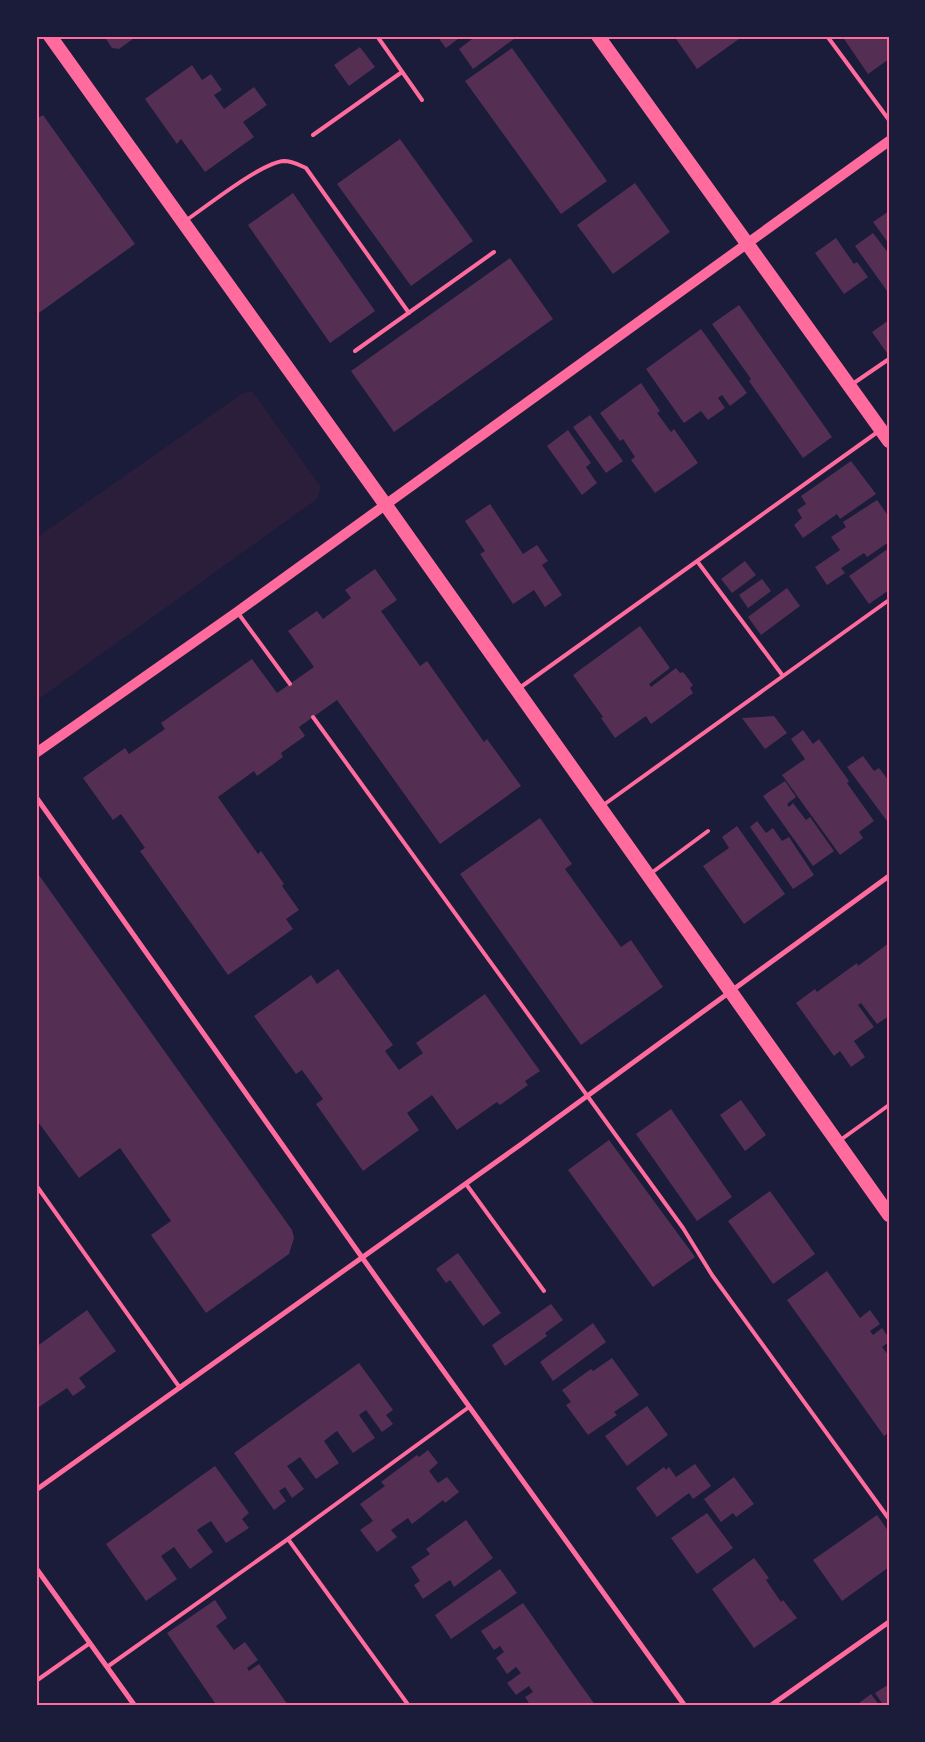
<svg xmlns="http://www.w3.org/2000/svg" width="925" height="1742" font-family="'Open Sans',sans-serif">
<rect width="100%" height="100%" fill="#1b1b3a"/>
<path fill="#2a1e3b" d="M 252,391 L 321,487 L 317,499 L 36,701 L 36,538 L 243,393 Z"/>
<path fill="#542f53" d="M 104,36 L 137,36 L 119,49 L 112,48 Z
M 437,36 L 462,36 L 446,48 Z
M 476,36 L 518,36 L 473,69 L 459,49 Z
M 674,36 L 743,36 L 697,69 Z
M 842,36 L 889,36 L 889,59 L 868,74 Z
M 360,47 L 375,67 L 349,86 L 334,65 Z
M 512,48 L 607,181 L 561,214 L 465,81 Z
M 192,65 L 202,80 L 211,74 L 222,90 L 214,95 L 224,109 L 254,87 L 267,105 L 243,122 L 254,137 L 205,172 L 181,139 L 177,144 L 145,99 Z
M 43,115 L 135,244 L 36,315 L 36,119 Z
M 400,139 L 473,241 L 411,286 L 337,184 Z
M 635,183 L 670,232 L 613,274 L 577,225 Z
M 293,193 L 375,311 L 330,343 L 248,225 Z
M 889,211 L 889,244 L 873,222 Z
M 873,233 L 889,254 L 887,291 L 855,246 Z
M 836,238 L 854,264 L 857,262 L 868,277 L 844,294 L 815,253 Z
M 510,258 L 553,319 L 394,432 L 351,371 Z
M 739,305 L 832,437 L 803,458 L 749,381 L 751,379 L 712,324 Z
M 889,320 L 889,352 L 887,353 L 872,332 Z
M 701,329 L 747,393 L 730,406 L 722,395 L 718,398 L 725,408 L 708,420 L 701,411 L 684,423 L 646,369 Z
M 641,383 L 660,411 L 657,413 L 671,432 L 674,429 L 698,463 L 655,493 L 631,460 L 635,457 L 623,439 L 620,441 L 600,413 Z
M 590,415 L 623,461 L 606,473 L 573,427 Z
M 568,430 L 591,463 L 586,467 L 597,483 L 582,495 L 547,446 Z
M 851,461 L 876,494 L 840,519 L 837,514 L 803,538 L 794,525 L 802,518 L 797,510 L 806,504 L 801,496 Z
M 877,500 L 889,517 L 889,542 L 867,557 L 864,553 L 841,568 L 845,573 L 827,585 L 815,567 L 840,550 L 831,537 L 846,527 L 843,522 Z
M 490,504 L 523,554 L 537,545 L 548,561 L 542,565 L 562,595 L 545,607 L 534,590 L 513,604 L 480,554 L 485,551 L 465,521 Z
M 889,548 L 889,590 L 869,604 L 849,576 Z
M 745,561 L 756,575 L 732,593 L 721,579 Z
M 375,569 L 397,600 L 381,611 L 420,666 L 427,661 L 484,742 L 487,739 L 521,786 L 440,844 L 337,700 L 299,727 L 305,736 L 281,753 L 283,757 L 257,776 L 254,771 L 218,797 L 258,854 L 261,851 L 284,884 L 282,886 L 299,910 L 286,919 L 293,929 L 228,975 L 140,851 L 145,848 L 121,814 L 113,820 L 83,778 L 125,748 L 129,754 L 165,729 L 161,723 L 252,659 L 277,693 L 314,667 L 288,631 L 317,611 L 323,619 L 351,598 L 345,590 Z
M 762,579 L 771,591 L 748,608 L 739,595 Z
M 787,588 L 800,606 L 761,635 L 748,617 Z
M 640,626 L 670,668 L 649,684 L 651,687 L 676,668 L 680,673 L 683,672 L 693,685 L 690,688 L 693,693 L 651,724 L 646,716 L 615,738 L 601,718 L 603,717 L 573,675 Z
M 774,716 L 787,733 L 765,749 L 742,718 Z
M 803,730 L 813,744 L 819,739 L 849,781 L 847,783 L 874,821 L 859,832 L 863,838 L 840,855 L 782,775 L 805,759 L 791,739 Z
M 863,756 L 874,771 L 879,768 L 889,781 L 889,820 L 887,821 L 847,767 Z
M 785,781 L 796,797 L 787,804 L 789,807 L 793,803 L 806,820 L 810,817 L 834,851 L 813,866 L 763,796 Z
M 540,818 L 572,864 L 565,869 L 621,947 L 631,940 L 663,987 L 581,1045 L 460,874 Z
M 757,821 L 766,833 L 773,828 L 782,841 L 789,837 L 814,875 L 793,889 L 750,827 Z
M 737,826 L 785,894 L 744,924 L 703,866 L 729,848 L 722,837 Z
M 36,871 L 292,1230 L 294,1238 L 289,1254 L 206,1313 L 151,1235 L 171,1221 L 120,1148 L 79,1178 L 36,1119 Z
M 889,943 L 889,1016 L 877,1024 L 861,1003 L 858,1005 L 874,1027 L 854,1041 L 865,1057 L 851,1067 L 840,1051 L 834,1056 L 796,1003 L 815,989 L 817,992 L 857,963 L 858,966 Z
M 338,969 L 393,1045 L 385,1051 L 399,1070 L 423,1053 L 416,1043 L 485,994 L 540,1071 L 525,1081 L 528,1085 L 500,1105 L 497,1102 L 457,1130 L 432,1095 L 407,1113 L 419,1130 L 363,1171 L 316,1104 L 323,1099 L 302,1070 L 296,1074 L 254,1016 L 311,975 L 317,984 Z
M 741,1100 L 766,1135 L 745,1151 L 720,1115 Z
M 671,1109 L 732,1197 L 697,1221 L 636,1134 Z
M 609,1140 L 695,1257 L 653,1287 L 568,1170 Z
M 770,1191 L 815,1254 L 773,1284 L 728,1221 Z
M 458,1253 L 501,1313 L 483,1326 L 450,1280 L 446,1283 L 436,1269 Z
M 827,1271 L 860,1318 L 870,1310 L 880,1324 L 870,1331 L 873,1335 L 882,1328 L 889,1338 L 889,1342 L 882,1347 L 889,1356 L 889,1432 L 884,1436 L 787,1300 Z
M 551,1304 L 563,1320 L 545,1333 L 547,1336 L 505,1366 L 492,1345 Z
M 87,1310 L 116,1351 L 79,1378 L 86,1387 L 73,1396 L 67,1388 L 36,1409 L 36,1347 Z
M 593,1323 L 606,1342 L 553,1381 L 540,1362 Z
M 612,1358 L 639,1395 L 614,1412 L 617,1415 L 588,1435 L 566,1405 L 571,1402 L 562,1390 L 591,1369 L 593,1371 Z
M 359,1363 L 393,1410 L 386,1415 L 393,1424 L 382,1432 L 366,1410 L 359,1415 L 375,1438 L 353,1453 L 337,1431 L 329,1437 L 324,1441 L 339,1463 L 316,1479 L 300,1457 L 293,1462 L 287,1466 L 304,1489 L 292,1498 L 285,1487 L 279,1491 L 286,1501 L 274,1510 L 234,1453 Z
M 647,1406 L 668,1435 L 627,1466 L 605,1436 Z
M 428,1450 L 438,1463 L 429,1471 L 438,1483 L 447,1477 L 459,1492 L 445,1503 L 443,1500 L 412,1524 L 408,1518 L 391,1530 L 397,1537 L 377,1552 L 360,1530 L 373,1521 L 360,1504 L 385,1486 L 381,1482 L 417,1455 L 419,1457 Z
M 695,1464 L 711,1486 L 693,1499 L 689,1493 L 657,1517 L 636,1488 L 664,1467 L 666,1470 L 669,1467 L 676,1477 Z
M 215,1466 L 249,1513 L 242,1519 L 249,1528 L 226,1543 L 211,1521 L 197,1530 L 213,1552 L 190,1569 L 174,1547 L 161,1556 L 177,1579 L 146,1601 L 106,1544 Z
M 734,1477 L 754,1504 L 736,1517 L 733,1513 L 721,1522 L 704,1499 Z
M 707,1513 L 733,1548 L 697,1574 L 671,1538 Z
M 877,1515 L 889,1532 L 889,1567 L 842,1601 L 813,1560 Z
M 466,1520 L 493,1558 L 454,1587 L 450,1580 L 423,1599 L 414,1585 L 420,1581 L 411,1567 L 430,1554 L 426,1549 Z
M 754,1558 L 769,1578 L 766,1580 L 781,1602 L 783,1600 L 797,1618 L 754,1648 L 712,1589 Z
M 500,1569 L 517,1593 L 451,1639 L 435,1615 Z
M 215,1600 L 227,1618 L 216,1626 L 234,1650 L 245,1642 L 258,1660 L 247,1668 L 249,1671 L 259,1664 L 288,1705 L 291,1703 L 292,1706 L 217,1706 L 167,1633 Z
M 523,1603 L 578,1681 L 596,1706 L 531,1706 L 525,1697 L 533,1692 L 529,1686 L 516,1695 L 507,1683 L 521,1673 L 516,1667 L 507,1674 L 496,1658 L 504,1652 L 500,1646 L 494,1650 L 481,1631 Z
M 889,1684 L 889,1706 L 884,1706 L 875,1693 Z
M 871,1694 L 880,1706 L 855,1706 Z"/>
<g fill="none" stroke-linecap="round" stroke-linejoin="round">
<path stroke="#ff6b9d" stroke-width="4" d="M 377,36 L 422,100
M 827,36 L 889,120
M 313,135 L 402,72
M 185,221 C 206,207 262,162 284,161 C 292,161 299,165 306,168 L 409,313
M 355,351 L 494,252
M 851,385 L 889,359
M 697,561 L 783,676
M 238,613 L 290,684
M 518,689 L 879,431
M 313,717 L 683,1228 L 712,1275 L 889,1519
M 602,806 L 889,600
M 650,874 L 708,831
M 839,1141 L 889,1105
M 466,1184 L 544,1291
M 36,1185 L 180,1388
M 288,1539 L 409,1706
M 107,1667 L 288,1539 L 469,1407
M 36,1681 L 90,1643"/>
<path stroke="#ff6b9d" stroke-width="5" d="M 36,797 L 383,1287 L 685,1706
M 36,1490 L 520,1145 L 889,876
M 36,1568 L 135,1706
M 770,1706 L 889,1622"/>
<path stroke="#ff6b9d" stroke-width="10" d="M 36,753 L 237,612 L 889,141"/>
<path stroke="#ff6b9d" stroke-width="14" d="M 50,36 L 385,504 L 889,1215
M 598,36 L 889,441"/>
</g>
<rect width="925" height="1742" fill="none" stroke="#1b1b3a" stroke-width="75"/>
<rect x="38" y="38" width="850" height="1666" fill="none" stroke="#ff6b9d" stroke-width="2"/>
</svg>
